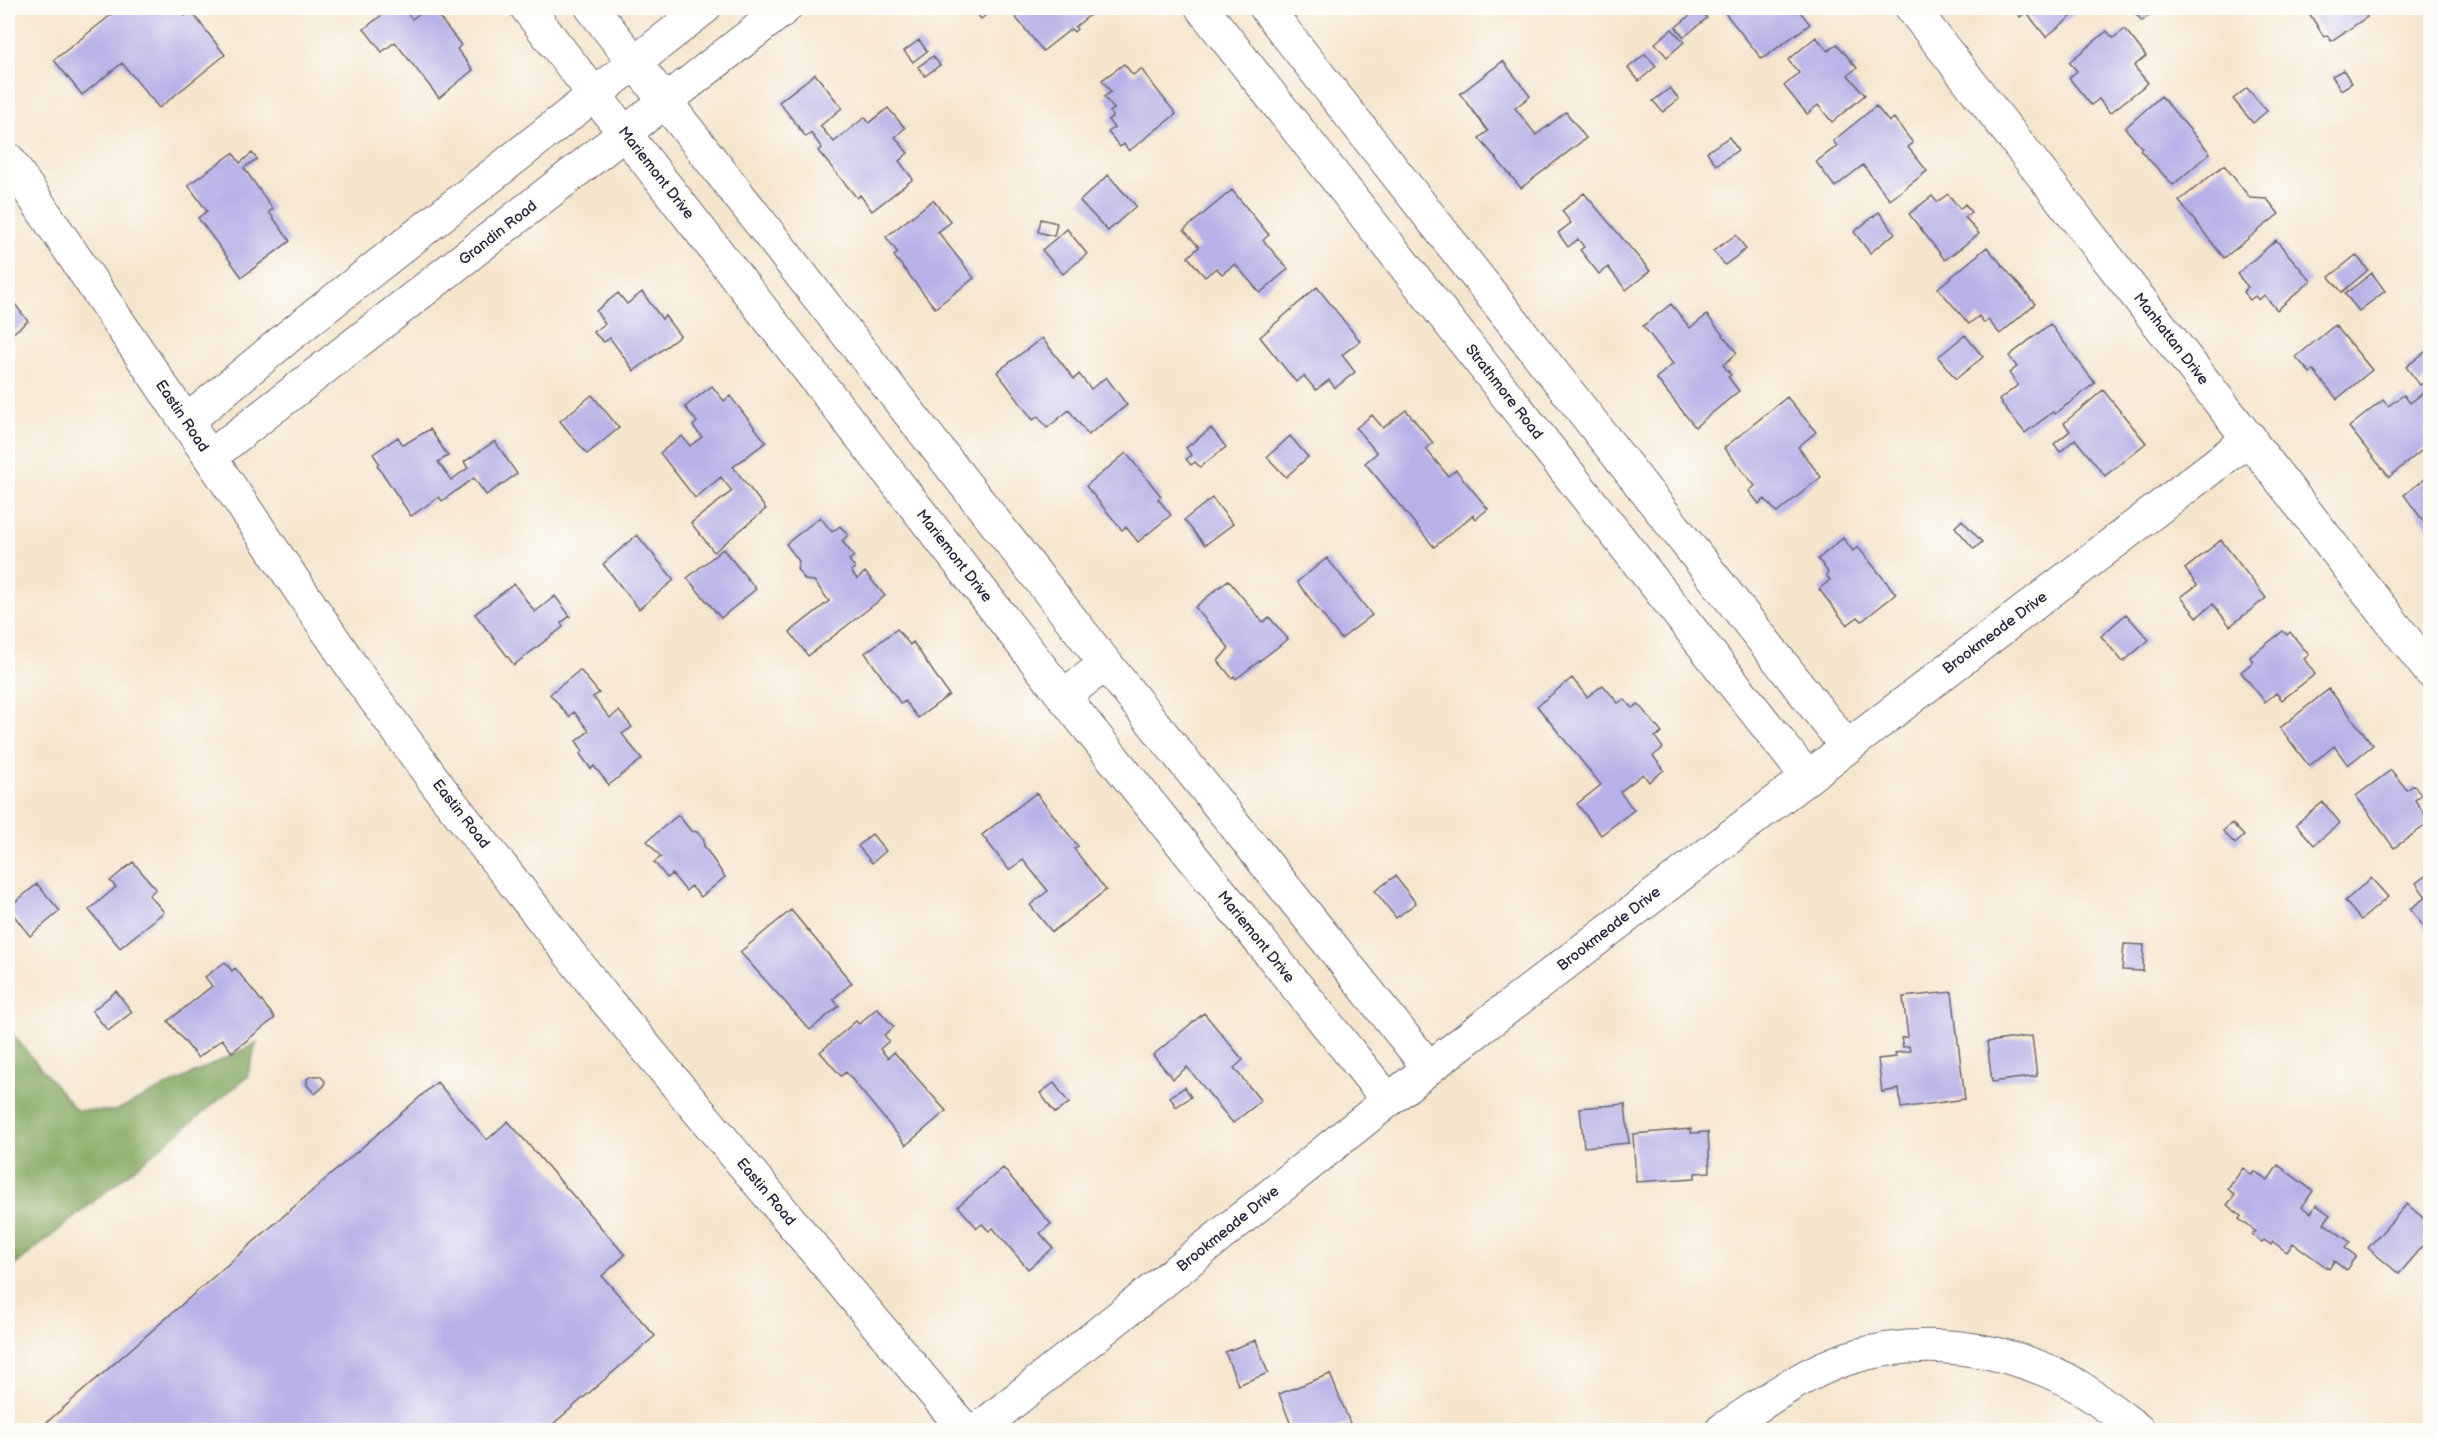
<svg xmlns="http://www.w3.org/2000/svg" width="2438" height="1438" font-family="'Balsamiq Sans',sans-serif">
<rect width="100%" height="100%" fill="#fdfcf7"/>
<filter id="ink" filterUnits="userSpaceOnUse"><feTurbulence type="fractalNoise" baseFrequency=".0167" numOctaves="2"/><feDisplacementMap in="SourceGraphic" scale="12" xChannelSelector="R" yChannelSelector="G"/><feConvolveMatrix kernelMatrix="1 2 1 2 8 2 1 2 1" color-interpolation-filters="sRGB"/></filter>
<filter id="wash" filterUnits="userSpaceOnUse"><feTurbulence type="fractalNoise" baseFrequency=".008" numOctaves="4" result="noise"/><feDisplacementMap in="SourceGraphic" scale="24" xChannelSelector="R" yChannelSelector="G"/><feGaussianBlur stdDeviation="1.35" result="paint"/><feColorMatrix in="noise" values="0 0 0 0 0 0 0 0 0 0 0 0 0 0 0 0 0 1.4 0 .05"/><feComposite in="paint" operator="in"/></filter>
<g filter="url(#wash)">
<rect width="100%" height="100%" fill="#f5e5cd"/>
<path fill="#81a65c" stroke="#52644c" stroke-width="1.5" d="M 8,1029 L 76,1110 L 115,1111 L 257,1043 L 247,1077 L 8,1271 Z"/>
<g id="blocks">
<path fill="#b8b1e7" d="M 120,8 L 178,8 L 185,16 L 191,11 L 225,55 L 159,108 L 122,63 L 82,95 L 54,60 Z
M 391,8 L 403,8 L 412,19 L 426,8 L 432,8 L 461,45 L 457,49 L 473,70 L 439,98 L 395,42 L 382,52 L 364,29 Z
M 972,8 L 995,8 L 981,19 Z
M 1008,8 L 1084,8 L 1090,15 L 1075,27 L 1077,29 L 1074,32 L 1071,29 L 1043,51 Z
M 1699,8 L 1707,18 L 1684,37 L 1676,27 Z
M 1731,8 L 1797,8 L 1810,24 L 1762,59 L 1725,13 Z
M 2015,8 L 2082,8 L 2046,37 L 2026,12 L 2020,17 Z
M 2131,8 L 2158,8 L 2142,21 Z
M 2306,8 L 2361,8 L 2367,17 L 2331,41 L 2327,35 L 2324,37 Z
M 1672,29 L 1684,42 L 1667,57 L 1655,43 Z
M 2125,29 L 2146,56 L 2134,66 L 2148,83 L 2110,113 L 2099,99 L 2091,105 L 2069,78 L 2077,71 L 2069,62 L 2107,31 L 2113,38 Z
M 1816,37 L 1828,51 L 1837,44 L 1857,68 L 1848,75 L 1865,95 L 1832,122 L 1818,105 L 1807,114 L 1784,86 L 1799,73 L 1788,60 Z
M 919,40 L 927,51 L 913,62 L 904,51 Z
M 1645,54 L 1656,66 L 1639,81 L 1628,68 Z
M 933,56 L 940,65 L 925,76 L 918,67 Z
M 1503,61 L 1530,96 L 1515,108 L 1536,135 L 1566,112 L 1586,138 L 1521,188 L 1479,138 L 1488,131 L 1460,94 Z
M 1124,64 L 1133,75 L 1141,69 L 1176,114 L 1129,151 L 1124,144 L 1120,147 L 1108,132 L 1114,128 L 1108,120 L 1113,116 L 1110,112 L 1114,109 L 1104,97 L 1111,92 L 1102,80 Z
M 2343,70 L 2352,83 L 2341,90 L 2332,76 Z
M 815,74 L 842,108 L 820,126 L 834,142 L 865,117 L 869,123 L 888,108 L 905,128 L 895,137 L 908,153 L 899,161 L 913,179 L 872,211 L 860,195 L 857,198 L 818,151 L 822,148 L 811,133 L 806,137 L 779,102 Z
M 1670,88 L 1679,99 L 1663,112 L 1653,101 Z
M 2247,88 L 2267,111 L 2253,123 L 2233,99 Z
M 2161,96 L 2210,153 L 2173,185 L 2140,150 L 2142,148 L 2125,128 Z
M 1876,106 L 1889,122 L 1894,118 L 1913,143 L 1908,147 L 1927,171 L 1890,200 L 1863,165 L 1835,187 L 1816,162 L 1837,146 L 1833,141 Z
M 1729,137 L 1738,150 L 1716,165 L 1707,152 Z
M 233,153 L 240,163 L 252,153 L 257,159 L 244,168 L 273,209 L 269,212 L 290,241 L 242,277 L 198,218 L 207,211 L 188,185 Z
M 2224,165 L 2250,198 L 2267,199 L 2279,214 L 2224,258 L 2179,201 Z
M 1108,175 L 1136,206 L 1108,231 L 1080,201 Z
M 1232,190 L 1269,235 L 1263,240 L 1288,269 L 1260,293 L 1235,264 L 1222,274 L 1216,268 L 1205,277 L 1188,257 L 1199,247 L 1184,230 Z
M 1584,193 L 1650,271 L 1626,290 L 1608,267 L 1599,274 L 1580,250 L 1584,247 L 1578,239 L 1568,247 L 1558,233 L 1571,223 L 1562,211 Z
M 1948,194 L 1960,209 L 1965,204 L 1971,212 L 1965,217 L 1979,234 L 1945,260 L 1909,214 L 1932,196 L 1937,202 Z
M 933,200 L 951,222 L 938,232 L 974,278 L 935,308 L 894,256 L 898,253 L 886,237 Z
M 1879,212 L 1895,233 L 1870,253 L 1854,232 Z
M 1041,219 L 1057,223 L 1054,236 L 1038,232 Z
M 1067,229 L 1087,254 L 1063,274 L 1042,250 Z
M 1736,235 L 1746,249 L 1725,265 L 1713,251 Z
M 2276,240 L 2311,281 L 2277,310 L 2264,295 L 2259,300 L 2255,296 L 2250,300 L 2243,292 L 2248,287 L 2237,274 Z
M 1987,247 L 2035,304 L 2000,334 L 1988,320 L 1984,323 L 1979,316 L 1969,324 L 1938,288 Z
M 2356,255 L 2368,270 L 2342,292 L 2329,277 Z
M 2372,273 L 2385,291 L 2359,311 L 2345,294 Z
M 1317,287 L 1360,341 L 1342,355 L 1355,372 L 1335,388 L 1329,380 L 1316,390 L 1304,376 L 1296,382 L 1260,337 Z
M 642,292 L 662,319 L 665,316 L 680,336 L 634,371 L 610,338 L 604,342 L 593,332 L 605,324 L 596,311 L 618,293 L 627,304 Z
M 8,295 L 28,321 L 8,337 Z
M 1671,304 L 1690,328 L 1707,315 L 1737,353 L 1723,365 L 1731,375 L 1728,377 L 1739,391 L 1695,427 L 1656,378 L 1673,364 L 1643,326 Z
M 2050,324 L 2095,383 L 2055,414 L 2053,412 L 2025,433 L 1999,400 L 2018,385 L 2009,373 L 2017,367 L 2009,356 Z
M 2335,325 L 2372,370 L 2337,399 L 2313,370 L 2310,373 L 2296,357 Z
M 1965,335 L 1983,357 L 1956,379 L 1938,357 Z
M 1042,338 L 1074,379 L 1079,374 L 1091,389 L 1106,377 L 1127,405 L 1088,435 L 1069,410 L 1047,428 L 1038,416 L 1033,420 L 997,372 Z
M 2430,348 L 2430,377 L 2420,385 L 2406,367 Z
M 712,386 L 724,401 L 730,396 L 766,442 L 733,467 L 766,509 L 714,552 L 691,523 L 732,491 L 721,477 L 695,498 L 660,453 L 682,436 L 690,446 L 702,437 L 693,426 L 697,422 L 685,407 Z
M 2103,390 L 2146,443 L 2105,476 L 2075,439 L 2060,452 L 2054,444 L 2070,431 L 2064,423 Z
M 2427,390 L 2430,394 L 2430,422 L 2428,423 L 2430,444 L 2389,477 L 2349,427 L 2383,400 L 2388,406 L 2404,395 L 2410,403 Z
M 592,395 L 619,428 L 587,454 L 560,421 Z
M 1787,397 L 1816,432 L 1798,447 L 1821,477 L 1777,513 L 1765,499 L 1759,504 L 1749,491 L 1755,486 L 1724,448 Z
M 1406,410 L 1433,443 L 1426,449 L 1448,476 L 1456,470 L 1488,509 L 1476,519 L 1473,515 L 1434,547 L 1365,463 L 1377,453 L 1356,428 L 1372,415 L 1383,428 Z
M 1211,428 L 1226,447 L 1200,467 L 1195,462 L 1191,465 L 1186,459 L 1191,455 L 1186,448 Z
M 430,429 L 448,456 L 438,462 L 451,480 L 468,468 L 464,462 L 495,441 L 517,474 L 486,495 L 474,478 L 442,501 L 439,497 L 411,516 L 377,465 L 379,463 L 373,454 L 398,437 L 403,445 Z
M 1290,436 L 1308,457 L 1286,477 L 1267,457 Z
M 1126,453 L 1161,496 L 1158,499 L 1171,515 L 1138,542 L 1126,527 L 1122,530 L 1086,486 Z
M 2430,475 L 2430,530 L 2404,495 Z
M 1212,498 L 1233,524 L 1205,545 L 1184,520 Z
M 820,517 L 832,532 L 840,526 L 848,535 L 842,541 L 854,556 L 849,560 L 855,568 L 851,571 L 857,579 L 865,572 L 885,596 L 808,656 L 790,632 L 829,601 L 814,581 L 805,580 L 797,569 L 799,561 L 786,544 Z
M 1962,520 L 1982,542 L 1974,549 L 1955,527 Z
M 637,535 L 674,580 L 639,609 L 603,564 Z
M 1843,538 L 1853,551 L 1858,547 L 1896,594 L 1862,621 L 1858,617 L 1847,625 L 1819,589 L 1830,580 L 1826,575 L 1828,572 L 1818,559 Z
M 2221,540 L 2266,598 L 2230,626 L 2213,604 L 2197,617 L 2181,597 L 2197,585 L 2185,569 Z
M 723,549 L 756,589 L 721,618 L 687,578 Z
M 1327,558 L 1372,615 L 1341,639 L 1297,582 Z
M 1228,580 L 1263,622 L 1269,617 L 1288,639 L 1236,679 L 1234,676 L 1232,678 L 1218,661 L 1229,648 L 1195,607 Z
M 514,584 L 535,612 L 555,596 L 570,616 L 561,623 L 563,627 L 514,665 L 475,614 Z
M 2126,614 L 2149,640 L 2123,662 L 2101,636 Z
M 897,629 L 910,645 L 913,642 L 949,695 L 918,718 L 905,701 L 901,704 L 865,653 Z
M 2283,631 L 2287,635 L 2290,632 L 2309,655 L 2304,659 L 2315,674 L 2282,700 L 2276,693 L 2265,702 L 2241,672 L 2253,662 L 2250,657 Z
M 580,670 L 599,693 L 593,697 L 610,718 L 619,711 L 632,727 L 622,734 L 642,759 L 609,785 L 594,766 L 591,769 L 580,754 L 583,751 L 576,741 L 589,731 L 574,712 L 569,717 L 550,694 Z
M 1572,678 L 1587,697 L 1603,685 L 1618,703 L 1624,699 L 1632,708 L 1638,704 L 1662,733 L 1655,737 L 1663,748 L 1653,756 L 1664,770 L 1649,782 L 1643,774 L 1620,792 L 1634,810 L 1601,835 L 1577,804 L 1601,785 L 1537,706 Z
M 2329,689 L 2373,745 L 2348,765 L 2334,746 L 2309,766 L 2280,728 Z
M 2391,770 L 2407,790 L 2414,785 L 2421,795 L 2415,800 L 2430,822 L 2394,848 L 2356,796 Z
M 1036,793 L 1078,846 L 1074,849 L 1106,890 L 1052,932 L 1030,905 L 1048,891 L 1023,860 L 1009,870 L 982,835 Z
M 2323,802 L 2340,823 L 2314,845 L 2296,824 Z
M 678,815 L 691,831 L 697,832 L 704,839 L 704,846 L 725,877 L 701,897 L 691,886 L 686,891 L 672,874 L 667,878 L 654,862 L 661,857 L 647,841 Z
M 2232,823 L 2244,836 L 2235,844 L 2223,831 Z
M 872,834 L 886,851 L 872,863 L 858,846 Z
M 133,862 L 156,889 L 149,895 L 164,912 L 120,948 L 89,910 L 116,887 L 110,881 Z
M 2430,863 L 2430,930 L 2428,932 L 2410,909 L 2426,897 L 2416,883 L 2429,873 L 2425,868 Z
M 1395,876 L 1416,903 L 1396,918 L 1375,891 Z
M 2371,878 L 2388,897 L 2361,920 L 2345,901 Z
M 37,884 L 60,911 L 30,936 L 8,908 Z
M 791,910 L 852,983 L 833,999 L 839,1006 L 810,1030 L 740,952 Z
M 2124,944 L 2144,945 L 2143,971 L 2122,970 Z
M 225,962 L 232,971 L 235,968 L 275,1018 L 232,1052 L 222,1039 L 198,1058 L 168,1021 L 212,986 L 205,977 Z
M 116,991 L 132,1012 L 108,1031 L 92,1011 Z
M 1952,992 L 1965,1099 L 1901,1108 L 1899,1089 L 1882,1092 L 1878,1059 L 1896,1057 L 1895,1053 L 1910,1051 L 1909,1046 L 1903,1047 L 1901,1038 L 1908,1037 L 1903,997 Z
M 877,1008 L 894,1027 L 884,1035 L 889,1041 L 880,1049 L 888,1058 L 894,1052 L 946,1111 L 906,1145 L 846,1072 L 841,1076 L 820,1052 L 856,1021 L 859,1024 Z
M 1204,1013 L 1243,1060 L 1234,1068 L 1261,1101 L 1233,1123 L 1187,1067 L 1173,1079 L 1153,1055 Z
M 2032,1036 L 2037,1076 L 1992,1082 L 1987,1042 Z
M 311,1076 L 320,1076 L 325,1081 L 324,1086 L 315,1094 L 307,1085 L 307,1079 Z
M 437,1082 L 487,1140 L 508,1121 L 625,1255 L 602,1276 L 655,1336 L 546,1430 L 38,1430 Z
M 1054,1083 L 1069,1103 L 1055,1113 L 1040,1093 Z
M 1185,1087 L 1191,1097 L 1176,1107 L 1170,1097 Z
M 1625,1104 L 1629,1143 L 1584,1147 L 1580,1108 Z
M 1691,1129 L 1691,1133 L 1708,1132 L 1710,1172 L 1695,1173 L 1695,1178 L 1636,1182 L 1633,1134 Z
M 2278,1165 L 2313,1191 L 2302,1207 L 2311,1213 L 2316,1205 L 2330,1215 L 2324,1223 L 2350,1242 L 2345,1248 L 2356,1256 L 2346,1270 L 2334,1261 L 2329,1269 L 2293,1243 L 2287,1252 L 2273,1242 L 2271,1245 L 2264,1240 L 2262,1242 L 2252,1235 L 2255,1231 L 2239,1219 L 2241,1216 L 2227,1205 L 2235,1195 L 2228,1189 L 2243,1168 L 2252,1175 L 2254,1171 L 2268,1180 Z
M 1003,1168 L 1051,1224 L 1040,1233 L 1053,1248 L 1028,1269 L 993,1228 L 989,1231 L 982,1224 L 977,1228 L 958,1206 Z
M 2407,1204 L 2430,1224 L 2430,1238 L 2399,1274 L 2368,1248 Z
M 1256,1340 L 1268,1373 L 1238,1385 L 1225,1352 Z
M 1330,1374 L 1350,1423 L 1331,1430 L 1293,1430 L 1279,1394 Z"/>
</g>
</g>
<g filter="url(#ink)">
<use href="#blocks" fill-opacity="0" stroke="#6c666e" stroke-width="1.5"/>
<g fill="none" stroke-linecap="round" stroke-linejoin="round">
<defs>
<path id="minor" d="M 527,8 L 1063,696 L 1388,1100
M 592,8 L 1106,664 L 1429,1068
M 1202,8 L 1807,777
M 1266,8 L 1847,747
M 1912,8 L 2430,671
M 8,159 L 361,680 L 441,790 L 602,995 L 965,1430
M 186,422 L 289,336 L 704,8
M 210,457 L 785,8
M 1063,696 L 1106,664
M 978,1430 L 1429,1068 L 2250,438
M 1722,1430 C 1762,1404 1802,1373 1849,1358 C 1920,1336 2001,1346 2067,1380 C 2091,1393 2116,1413 2138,1430"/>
</defs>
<use href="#minor" stroke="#6c666e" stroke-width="35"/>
<use href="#minor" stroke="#fff" stroke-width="33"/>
</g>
</g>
<g text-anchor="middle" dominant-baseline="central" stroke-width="6" stroke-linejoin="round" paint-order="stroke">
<g font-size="15" fill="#22223b" stroke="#fdfcf7">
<text transform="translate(656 173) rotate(52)">Mariemont Drive</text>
<text transform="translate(498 233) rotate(-38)">Grandin Road</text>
<text transform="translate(2171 339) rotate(52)">Manhattan Drive</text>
<text transform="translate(1504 392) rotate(52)">Strathmore Road</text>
<text transform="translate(182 416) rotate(56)">Eastin Road</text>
<text transform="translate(954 556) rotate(52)">Mariemont Drive</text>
<text transform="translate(1995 633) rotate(-37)">Brookmeade Drive</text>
<text transform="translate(461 814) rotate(52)">Eastin Road</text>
<text transform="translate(1609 929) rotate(-38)">Brookmeade Drive</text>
<text transform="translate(1256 937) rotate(51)">Mariemont Drive</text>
<text transform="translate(766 1192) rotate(50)">Eastin Road</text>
<text transform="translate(1228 1229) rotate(-39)">Brookmeade Drive</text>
</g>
</g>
<rect width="2438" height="1438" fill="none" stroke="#fdfcf7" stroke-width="30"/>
</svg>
